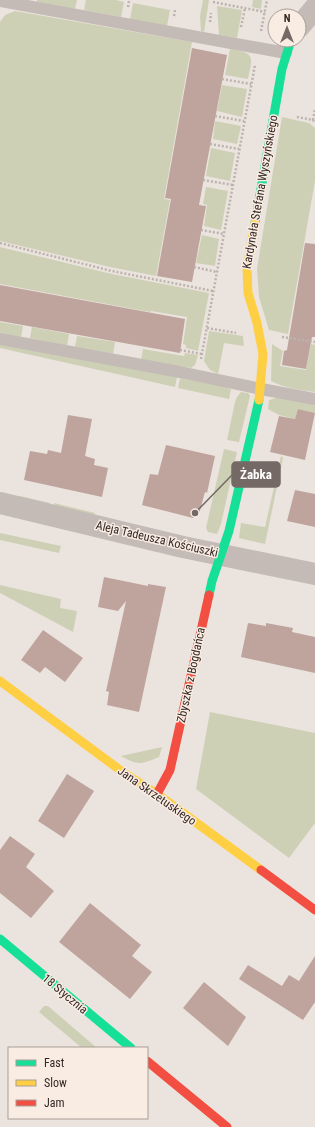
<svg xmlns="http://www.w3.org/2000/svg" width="315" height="1127" font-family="'Roboto Condensed',sans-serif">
<rect width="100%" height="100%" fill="#ebe3dd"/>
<path fill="#ced0b6" d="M 37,0 L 77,0 L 75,9 L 37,2 Z
M 86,0 L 116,0 L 124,2 L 121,17 L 84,10 Z
M 203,0 L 209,0 L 204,32 L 201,31 L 200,16 Z
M 253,0 L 262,0 L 261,9 L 252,7 Z
M 133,3 L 170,10 L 167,26 L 130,19 Z
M 217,6 L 242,10 L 237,38 L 219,35 Z
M 15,11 L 192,42 L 164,199 L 170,200 L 156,276 L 110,267 L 0,241 L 0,22 L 5,15 Z
M 230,49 C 255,53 253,56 248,79 L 225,75 Z
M 222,85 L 247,89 L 242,117 L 217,111 Z
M 282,117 L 309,123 L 315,128 L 315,181 L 288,334 L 269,330 L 259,297 L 257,269 Z
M 215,121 L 241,126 L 237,144 L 213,139 Z
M 211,148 L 235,153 L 230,181 L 206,176 Z
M 206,187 L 228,191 L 221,230 L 204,226 L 207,205 L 203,204 Z
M 202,235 L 219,239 L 215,266 L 196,263 Z
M 0,247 L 112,274 L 209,293 L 198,351 L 186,348 L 186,345 L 183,344 L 187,317 L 151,311 L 150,312 L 0,284 Z
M 0,322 L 23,326 L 21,337 L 0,333 Z
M 32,327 L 69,334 L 67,346 L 30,338 Z
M 209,331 L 243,336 L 244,346 L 224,343 L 218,374 L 210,370 L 204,361 Z
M 77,336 L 115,342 L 113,354 L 75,347 Z
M 0,344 L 177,377 L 175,387 L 0,348 Z
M 272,344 L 283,351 L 280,366 L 306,370 L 311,344 L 315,345 L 315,392 C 300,390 285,388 271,381 Z
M 143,349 L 184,356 L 185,353 L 198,355 L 195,365 L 191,368 L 141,360 Z
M 180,378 L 221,386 L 231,389 L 229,399 L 178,388 Z
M 241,392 L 248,393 L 250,396 L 239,442 L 227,440 L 235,402 L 237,397 Z
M 280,397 L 315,404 L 315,413 L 298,409 L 295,419 L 279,415 L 268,409 L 269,400 Z
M 224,449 L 237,452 L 221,524 L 217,534 L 208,532 L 206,528 Z
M 281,456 L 283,458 L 265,544 L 239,538 L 241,523 L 265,527 Z
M 20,496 L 50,503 L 50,505 L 54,506 L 54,503 L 95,513 L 94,516 L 19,500 Z
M 0,533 L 61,546 L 59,553 L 0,540 Z
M 0,585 L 61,599 L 60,608 L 77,611 L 73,632 L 0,593 Z
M 210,712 L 315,733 L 315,823 L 289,858 L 196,789 Z
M 162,747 L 159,757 C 142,764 138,766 121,756 Z
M 44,1006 L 48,1006 L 97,1048 L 82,1048 L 39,1012 Z"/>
<path fill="#bfa49e" d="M 192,48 L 227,55 L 199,205 L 206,206 L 192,282 L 157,276 L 171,199 L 165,198 Z
M 305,243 L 315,244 L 315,337 L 312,337 L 306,369 L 282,365 L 284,351 L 287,350 Z
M 0,285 L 185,319 L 180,353 L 0,321 Z
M 298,409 L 315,413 L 305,460 L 270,452 L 279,416 L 295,419 Z
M 68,415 L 92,419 L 85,456 L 95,459 L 94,465 L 108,468 L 102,497 L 24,480 L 30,451 L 47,454 L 48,450 L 61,453 Z
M 166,445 L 215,456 L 207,493 L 205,492 L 199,514 L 193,518 L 142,505 L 150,474 L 158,475 Z
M 295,490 L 315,494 L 315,527 L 287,521 Z
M 104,577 L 148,586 L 148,584 L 166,587 L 139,712 L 107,705 L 109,692 L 106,691 L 126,601 L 118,611 L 98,607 Z
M 248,623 L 266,626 L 266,623 L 293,628 L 292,632 L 315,637 L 315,673 L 241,657 Z
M 43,630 L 83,658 L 65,682 L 45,667 L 40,673 L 21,660 Z
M 67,774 L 94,791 L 64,838 L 38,821 Z
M 10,836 L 35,854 L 26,867 L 54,891 L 31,918 L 0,893 L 0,850 Z
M 90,903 L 141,945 L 132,956 L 152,972 L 130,999 L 59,942 Z
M 315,956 L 315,1002 L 303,1020 L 239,979 L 248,965 L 282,986 L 289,975 L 299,981 Z
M 204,982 L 246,1017 L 228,1046 L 183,1008 Z"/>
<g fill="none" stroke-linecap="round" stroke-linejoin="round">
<path stroke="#bcb3af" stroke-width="2.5" stroke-dasharray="2 2" stroke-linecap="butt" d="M 213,2 L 265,12
M 128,7 L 129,1
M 174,16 L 175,10
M 210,22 L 211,13
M 241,27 L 245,8
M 261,31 L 267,0
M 222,79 L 251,84
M 215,116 L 244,121
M 297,117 L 313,120 L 315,123
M 313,120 L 315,109
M 210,144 L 239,149
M 203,180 L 233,185
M 201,230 L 224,234
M 0,243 L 112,271 L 213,291
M 194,267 L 217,272
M 207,328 L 236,333
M 282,337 L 315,342
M 180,350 L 202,354
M 201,359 L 255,65"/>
<path stroke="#c4bbb6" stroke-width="12" d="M 0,1 L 286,53
M 0,339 L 180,372 L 261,389 L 315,399"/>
<path stroke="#c4bbb6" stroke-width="22" d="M 299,27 L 315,8
M 0,503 L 183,547 L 315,574"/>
<path stroke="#16e098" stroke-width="9" d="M 255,223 L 282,69 L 291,40
M 209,595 L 212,581 L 229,531 L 259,400
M 0,939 L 131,1048"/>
<path stroke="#ffcf43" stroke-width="9" d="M 255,223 L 247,268 L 248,293 L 257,323 L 263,354 L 259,400
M 0,681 L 124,773 L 157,794 L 261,870"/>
<path stroke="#f24e42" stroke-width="9" d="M 157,794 L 170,770 L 209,595
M 261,870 L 315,910
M 147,1061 L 227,1127"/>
</g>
<g text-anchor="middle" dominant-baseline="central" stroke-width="3" stroke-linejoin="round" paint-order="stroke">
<g font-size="12" fill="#342825" stroke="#f9ece3">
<text transform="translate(260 192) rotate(-80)">Kardynała Stefana Wyszyńskiego</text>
<text transform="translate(157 539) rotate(13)">Aleja Tadeusza Kościuszki</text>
<text transform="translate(191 675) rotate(-78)">Zbyszka z Bogdańca</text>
<text transform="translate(157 796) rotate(35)">Jana Skrzetuskiego</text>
<text transform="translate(65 994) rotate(40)">18 Stycznia</text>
</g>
</g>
<path fill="none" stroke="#746965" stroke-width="1.5" d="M195 513L232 475"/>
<circle fill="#746965" stroke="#f9ece3" stroke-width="1.5" cx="195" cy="513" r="4"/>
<rect fill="#746965" stroke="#746965" stroke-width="1.5" x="232" y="462" width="48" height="25" rx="4"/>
<g font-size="13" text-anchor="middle" font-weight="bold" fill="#fff">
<text x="256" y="479">Żabka</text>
</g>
<rect x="8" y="1047" width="140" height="72" fill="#f9ece3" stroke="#aa9e97"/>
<rect x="16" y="1060" width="20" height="6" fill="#16e098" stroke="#aa9e97"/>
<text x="44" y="1067" font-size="12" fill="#342825">Fast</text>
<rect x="16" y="1080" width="20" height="6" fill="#ffcf43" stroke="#aa9e97"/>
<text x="44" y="1087" font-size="12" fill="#342825">Slow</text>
<rect x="16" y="1100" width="20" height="6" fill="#f24e42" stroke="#aa9e97"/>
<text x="44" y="1107" font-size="12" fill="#342825">Jam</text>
<g transform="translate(287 28)"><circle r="19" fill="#f9ece3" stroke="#aa9e97"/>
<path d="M0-3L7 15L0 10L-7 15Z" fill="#746965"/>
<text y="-6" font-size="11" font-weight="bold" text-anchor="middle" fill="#342825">N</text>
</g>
</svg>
